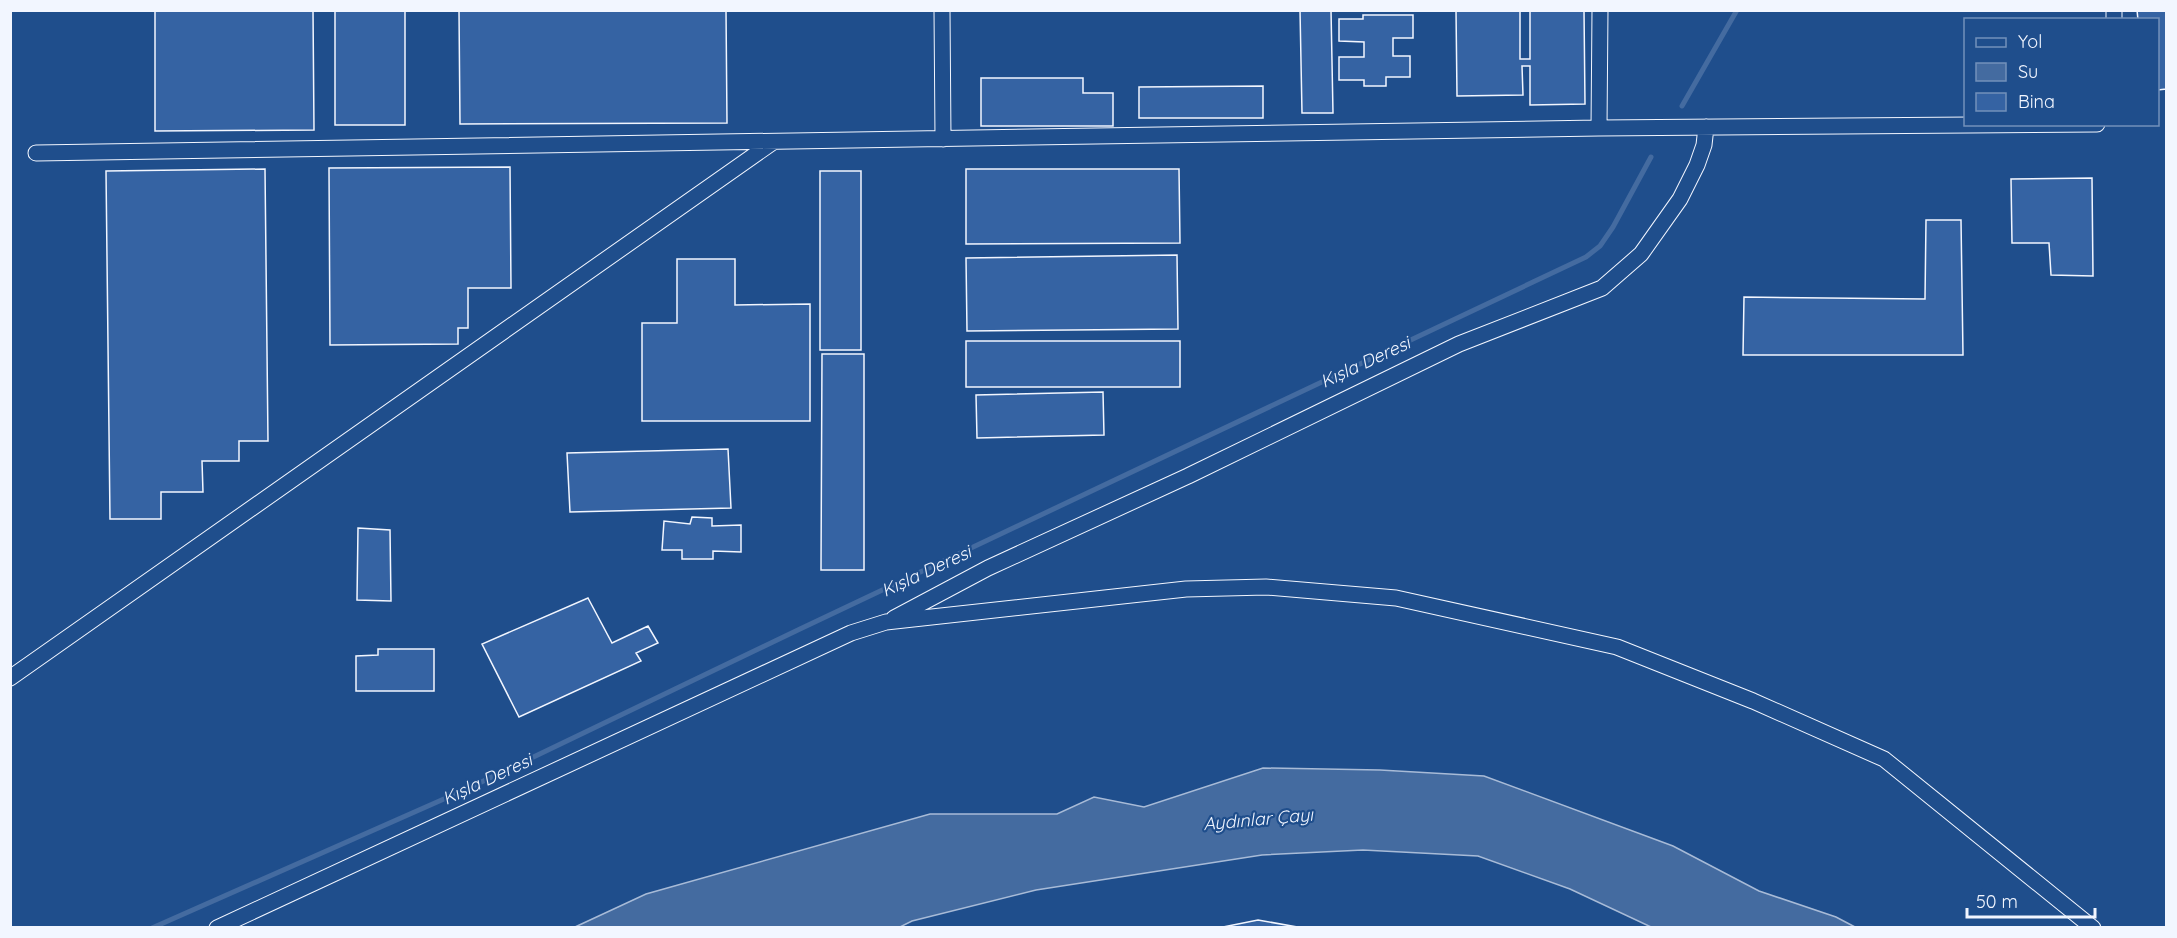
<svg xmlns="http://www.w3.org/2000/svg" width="2177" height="938" font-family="Quicksand,sans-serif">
<rect width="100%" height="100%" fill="#1f4e8c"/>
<path fill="#446ba0" stroke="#a8bbd7" stroke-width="1.5" d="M 1263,768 L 1380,770 L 1484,776 L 1673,846 L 1759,891 L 1836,917 L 1855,927 L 1651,927 L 1570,889 L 1478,856 L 1363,850 L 1262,855 L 1036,890 L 912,921 L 900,927 L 575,927 L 646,894 L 930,814 L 1057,814 L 1094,797 L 1144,807 Z"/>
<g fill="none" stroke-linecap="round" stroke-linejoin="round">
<path stroke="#446ba0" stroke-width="5" d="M 1682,106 L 1737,10
M 152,928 L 471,787 L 800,629 L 1586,257 L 1600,246 L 1613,227 L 1651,157"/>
</g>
<path fill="#3563a3" stroke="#f2f6ff" stroke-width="1.5" d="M 155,10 L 313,10 L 314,130 L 155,131 Z
M 335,10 L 405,10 L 405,125 L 335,125 Z
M 459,10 L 726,10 L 727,123 L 460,124 Z
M 1300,10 L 1331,10 L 1333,113 L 1302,113 Z
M 1456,10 L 1520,10 L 1520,59 L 1530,59 L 1530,10 L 1584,10 L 1585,104 L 1530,105 L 1530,66 L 1522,66 L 1523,95 L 1457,96 Z
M 2137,10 L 2166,10 L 2166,89 L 2158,90 L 2158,20 L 2138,20 Z
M 1363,15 L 1413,15 L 1413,38 L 1393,38 L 1393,56 L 1410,56 L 1410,77 L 1386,77 L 1386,86 L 1364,86 L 1364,80 L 1339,80 L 1339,57 L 1364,57 L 1364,42 L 1339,41 L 1339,19 L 1363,19 Z
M 981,78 L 1083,78 L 1083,93 L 1113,93 L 1113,126 L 981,126 Z
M 1263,86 L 1263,118 L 1139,118 L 1139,87 Z
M 510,167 L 511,288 L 468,288 L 468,328 L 458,328 L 458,344 L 330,345 L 329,168 Z
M 265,169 L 268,441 L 239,441 L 239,461 L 202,461 L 203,492 L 161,492 L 161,519 L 110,519 L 106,171 Z
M 966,169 L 1179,169 L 1180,243 L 966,244 Z
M 820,171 L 861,171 L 861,350 L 820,350 Z
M 2092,178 L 2093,276 L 2051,275 L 2049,243 L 2012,243 L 2011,179 Z
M 1926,220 L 1961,220 L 1963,355 L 1743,355 L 1744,297 L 1925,299 Z
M 1177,255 L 1178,329 L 967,331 L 966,258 Z
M 677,259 L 735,259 L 735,305 L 810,304 L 810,421 L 642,421 L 642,323 L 677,323 Z
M 966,341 L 1180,341 L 1180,387 L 966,387 Z
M 822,354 L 864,354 L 864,570 L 821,570 Z
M 1103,392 L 1104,435 L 977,438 L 976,395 Z
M 728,449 L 731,508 L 570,512 L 567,453 Z
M 692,517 L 712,518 L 712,526 L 741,525 L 741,552 L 713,551 L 713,559 L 682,559 L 682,550 L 662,550 L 664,521 L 690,524 Z
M 358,528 L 390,530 L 391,601 L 357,600 Z
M 588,598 L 612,643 L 648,626 L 658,643 L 636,653 L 641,661 L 519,717 L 482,644 Z
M 378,649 L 434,649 L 434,691 L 356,691 L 356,656 L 378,655 Z
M 1258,920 L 1303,928 L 1218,928 Z"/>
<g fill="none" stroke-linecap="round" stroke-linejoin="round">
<defs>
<path id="minor" d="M 942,10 L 943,139
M 2114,10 L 2114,20
M 1599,128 L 1600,10
M 36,153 L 1599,128 L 2097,124
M 894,618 L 988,568 L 1188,476 L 1459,344 L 1602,288 L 1641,254 L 1680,199 L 1697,165 L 1704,145 L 1706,127
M 10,678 L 773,142
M 217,928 L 851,633 L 886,622 L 1186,589 L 1266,587 L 1396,598 L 1617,647 L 1753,701 L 1884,759 L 2093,928"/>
</defs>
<use href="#minor" stroke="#f2f6ff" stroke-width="17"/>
<use href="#minor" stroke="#1f4e8c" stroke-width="15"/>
</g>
<g text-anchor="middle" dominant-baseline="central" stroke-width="4.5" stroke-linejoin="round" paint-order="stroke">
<g font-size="18" font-style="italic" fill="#f2f6ff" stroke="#1f4e8c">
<text transform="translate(1365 362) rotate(-25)">Kışla Deresi</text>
<text transform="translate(926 571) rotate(-25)">Kışla Deresi</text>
<text transform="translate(487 779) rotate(-25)">Kışla Deresi</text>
<text transform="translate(1258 819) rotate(-5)">Aydınlar Çayı</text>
</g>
</g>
<rect width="2177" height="938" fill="none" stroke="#f2f6ff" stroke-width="24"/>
<rect x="1964" y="18" width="195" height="108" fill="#1f4e8c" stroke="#7391ba" stroke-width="1.5"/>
<rect x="1976" y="38" width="30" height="9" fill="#1f4e8c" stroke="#7391ba" stroke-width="1.5"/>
<text x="2018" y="48" font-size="18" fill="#f2f6ff">Yol</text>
<rect x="1976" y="63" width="30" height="18" fill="#446ba0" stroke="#7391ba" stroke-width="1.5"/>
<text x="2018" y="78" font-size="18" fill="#f2f6ff">Su</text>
<rect x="1976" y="93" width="30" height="18" fill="#3563a3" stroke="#7391ba" stroke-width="1.5"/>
<text x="2018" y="108" font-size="18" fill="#f2f6ff">Bina</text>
<path d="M1967 908v9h128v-9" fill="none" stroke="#f2f6ff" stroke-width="3"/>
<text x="1976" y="908" font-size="18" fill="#f2f6ff" stroke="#1f4e8c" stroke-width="4.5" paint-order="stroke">50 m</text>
</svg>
